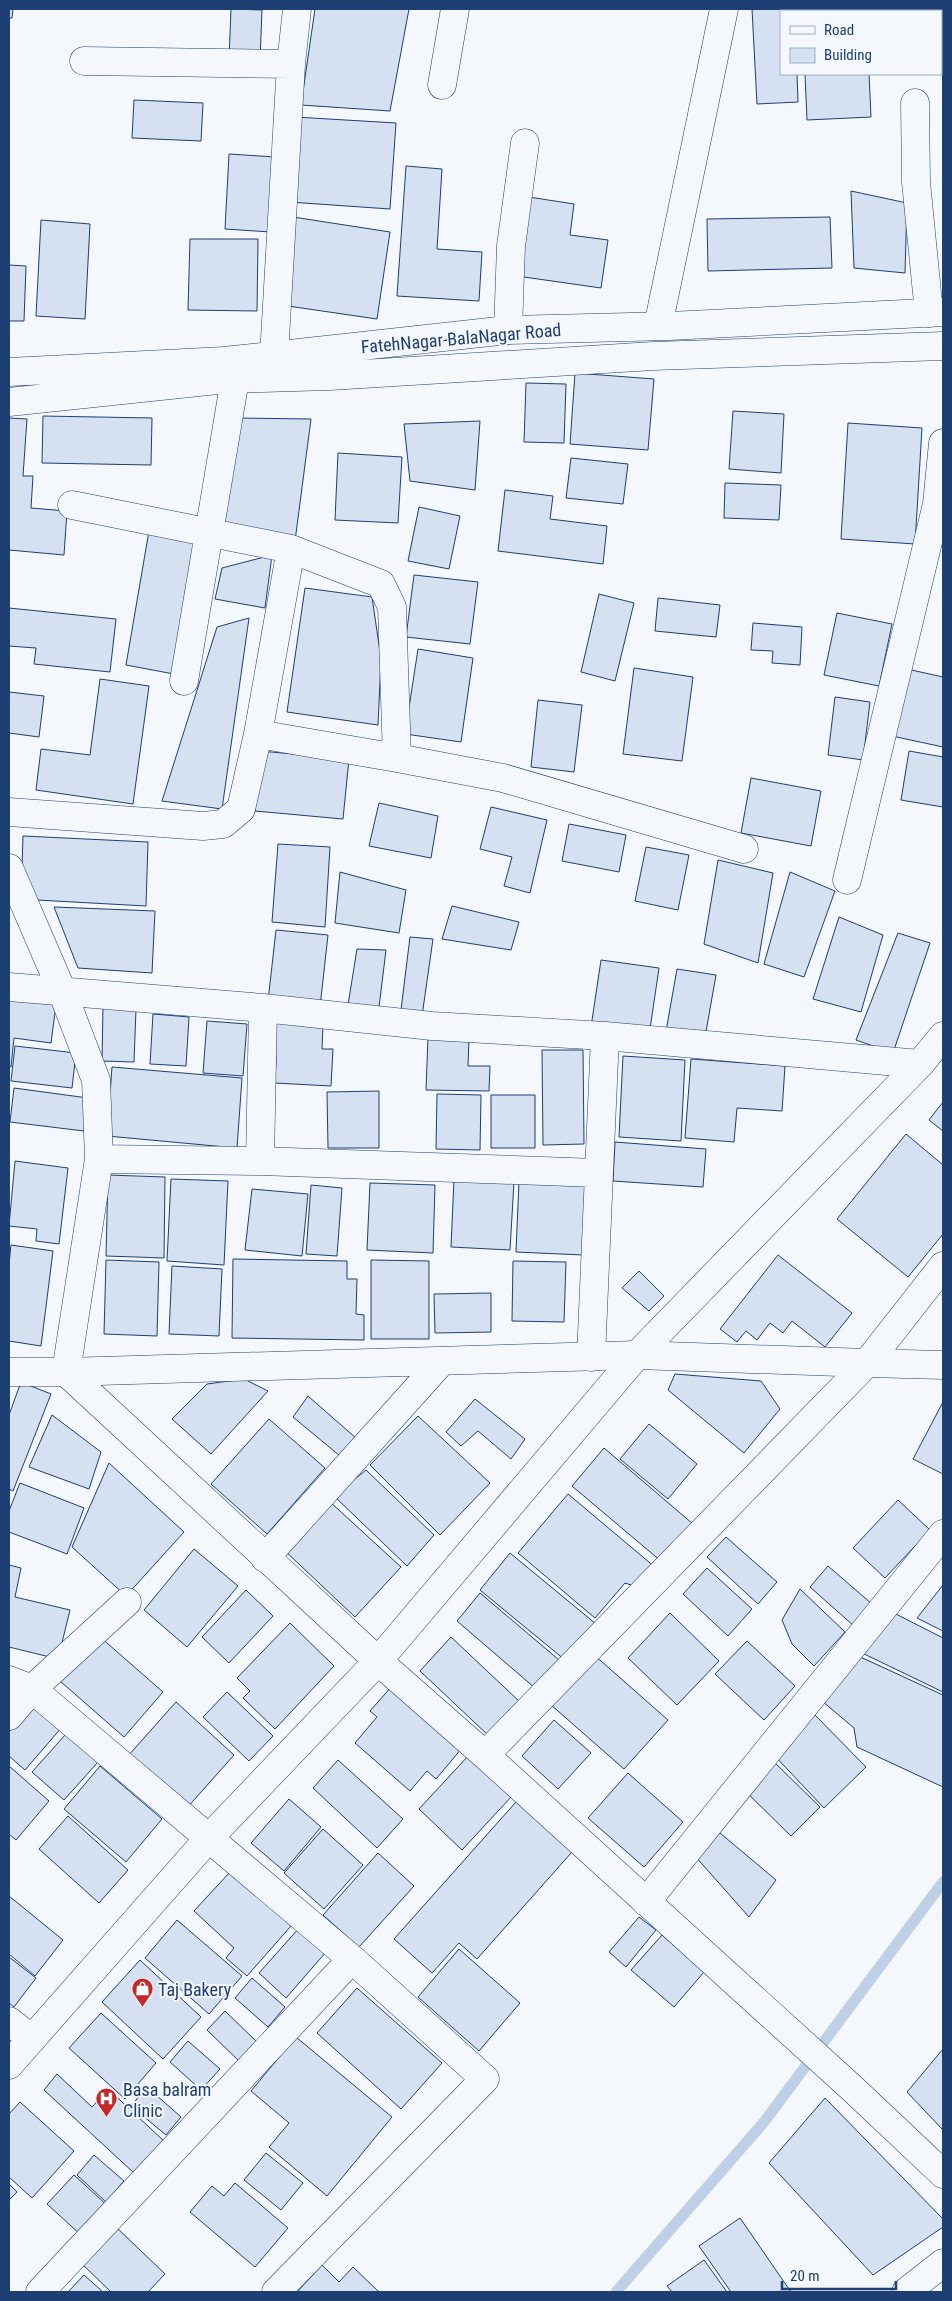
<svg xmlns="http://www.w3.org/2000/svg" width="952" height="2301" font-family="'Roboto Condensed',sans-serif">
<rect width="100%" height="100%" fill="#f4f7fb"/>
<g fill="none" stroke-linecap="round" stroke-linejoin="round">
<path stroke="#bed0e5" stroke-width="11" d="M 616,2292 L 764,2122 L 943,1882"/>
</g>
<path fill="#d5e0f0" stroke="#1d3f73" d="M 9,9 L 13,9 L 12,18 L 9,18 Z
M 231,9 L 262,10 L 260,61 L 229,60 Z
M 315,9 L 409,9 L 390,111 L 301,105 Z
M 752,9 L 794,9 L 794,11 L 781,11 L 781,74 L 797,74 L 798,102 L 757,104 Z
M 805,74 L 869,74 L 871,117 L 807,120 Z
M 134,100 L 203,103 L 201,141 L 132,138 Z
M 295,117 L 396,123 L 390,209 L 289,202 Z
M 229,154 L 275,157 L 271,232 L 225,229 Z
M 406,166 L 442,169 L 437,249 L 482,252 L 479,301 L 397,296 Z
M 851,191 L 907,203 L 905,273 L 854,268 Z
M 529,197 L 574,204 L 570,235 L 608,240 L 601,288 L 517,276 Z
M 293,217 L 390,232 L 377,319 L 281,305 Z
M 830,217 L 832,268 L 708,271 L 707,219 Z
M 41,220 L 90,224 L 85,319 L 36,316 Z
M 190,239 L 258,239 L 257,311 L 188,310 Z
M 9,265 L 26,266 L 24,321 L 9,321 Z
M 575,373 L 654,379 L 648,450 L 570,444 Z
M 526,383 L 566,384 L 564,443 L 524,442 Z
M 733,411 L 784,414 L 781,473 L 729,469 Z
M 43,416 L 152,418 L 151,465 L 42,463 Z
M 9,418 L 27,419 L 23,476 L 33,476 L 31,508 L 67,511 L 64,555 L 9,550 Z
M 234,418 L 311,419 L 295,541 L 217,523 Z
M 480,421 L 475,490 L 410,481 L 404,424 Z
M 848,423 L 922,428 L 915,544 L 841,539 Z
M 338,453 L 402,457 L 398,523 L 335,520 Z
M 571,458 L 628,464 L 623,504 L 566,498 Z
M 725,483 L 781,485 L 779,520 L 724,518 Z
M 505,490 L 553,496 L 550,519 L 607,526 L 603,564 L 498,551 Z
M 419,507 L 460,516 L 449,569 L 408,561 Z
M 150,525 L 199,534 L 174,674 L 126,665 Z
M 272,555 L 265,608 L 215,599 L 222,568 Z
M 414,575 L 478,582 L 470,644 L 406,637 Z
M 305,588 L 372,597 L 381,659 L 378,725 L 287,712 Z
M 599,594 L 634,603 L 615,681 L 581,672 Z
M 658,598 L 720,605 L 716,637 L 655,631 Z
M 9,608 L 116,619 L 110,672 L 34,664 L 36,648 L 9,646 Z
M 837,613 L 892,624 L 879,686 L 824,675 Z
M 249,618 L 222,809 L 162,801 L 217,627 Z
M 753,623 L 802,627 L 800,665 L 772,663 L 773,651 L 751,650 Z
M 418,649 L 473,658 L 461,742 L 405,734 Z
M 634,668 L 693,677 L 682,761 L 623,754 Z
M 907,669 L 943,677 L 943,747 L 892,736 Z
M 100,679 L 149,686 L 133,804 L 36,790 L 41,749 L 90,755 Z
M 9,692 L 44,696 L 39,737 L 9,733 Z
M 835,697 L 870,702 L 863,760 L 828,755 Z
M 538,700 L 582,705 L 574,772 L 531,767 Z
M 260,751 L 349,759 L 343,819 L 255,811 Z
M 909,751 L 943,757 L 943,807 L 901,800 Z
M 751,778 L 821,791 L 811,846 L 741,833 Z
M 379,803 L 438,816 L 431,858 L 369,846 Z
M 491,807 L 547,820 L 530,893 L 504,886 L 512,857 L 480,849 Z
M 569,824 L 626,835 L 619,872 L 562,861 Z
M 23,836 L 148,842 L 146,906 L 37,900 L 22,867 Z
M 278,844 L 330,847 L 325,927 L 272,922 Z
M 646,847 L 689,855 L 678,910 L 635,901 Z
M 718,860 L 773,873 L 758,963 L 704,944 Z
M 340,872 L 406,890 L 399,933 L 335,923 Z
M 790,872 L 835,891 L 804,977 L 764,964 Z
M 452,906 L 519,922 L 511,950 L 442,939 Z
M 54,907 L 155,911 L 152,973 L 78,968 Z
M 839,917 L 883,935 L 861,1012 L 813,999 Z
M 276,930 L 328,935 L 320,1007 L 268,1001 Z
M 898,933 L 930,943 L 893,1053 L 856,1040 Z
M 410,937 L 433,939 L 421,1023 L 400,1018 Z
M 357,949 L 386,950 L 379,1007 L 348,1005 Z
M 601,960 L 659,968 L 649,1036 L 591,1027 Z
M 677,969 L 716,975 L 704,1043 L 665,1037 Z
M 9,999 L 56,1005 L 51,1043 L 14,1038 L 11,1067 L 9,1066 Z
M 103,1007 L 136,1009 L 134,1062 L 102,1061 Z
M 153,1014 L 189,1017 L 186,1066 L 150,1064 Z
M 207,1021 L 247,1024 L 243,1076 L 203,1073 Z
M 273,1022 L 323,1025 L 322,1049 L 333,1049 L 331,1086 L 275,1083 L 276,1056 L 271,1056 Z
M 428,1037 L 469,1037 L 468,1066 L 490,1066 L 489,1091 L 426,1090 Z
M 15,1046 L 76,1053 L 72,1088 L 11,1081 Z
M 542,1050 L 583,1050 L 584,1144 L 543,1145 Z
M 623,1056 L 685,1060 L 681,1141 L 619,1137 Z
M 691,1059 L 785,1066 L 782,1111 L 737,1108 L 734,1142 L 685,1138 Z
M 112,1067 L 242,1078 L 237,1148 L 107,1136 Z
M 14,1088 L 88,1098 L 84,1131 L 10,1122 Z
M 379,1091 L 379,1148 L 328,1148 L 327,1092 Z
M 437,1094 L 481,1095 L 480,1150 L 436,1149 Z
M 491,1095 L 535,1095 L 535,1148 L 491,1148 Z
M 943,1102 L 943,1131 L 929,1120 Z
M 906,1134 L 943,1165 L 943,1234 L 908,1277 L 837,1219 Z
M 615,1142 L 706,1149 L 703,1187 L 613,1181 Z
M 15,1161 L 68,1168 L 59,1244 L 36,1241 L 37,1229 L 9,1226 Z
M 108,1175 L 165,1177 L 164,1258 L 106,1256 Z
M 171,1179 L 228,1181 L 224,1265 L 167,1261 Z
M 454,1179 L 514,1182 L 510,1250 L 451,1247 Z
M 519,1181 L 585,1183 L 583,1255 L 516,1252 Z
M 370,1183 L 435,1185 L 433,1253 L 367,1250 Z
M 311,1185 L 342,1188 L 337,1256 L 306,1254 Z
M 252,1189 L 308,1194 L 302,1256 L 245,1250 Z
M 11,1245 L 53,1251 L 41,1346 L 9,1341 L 9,1264 Z
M 778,1255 L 852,1313 L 825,1347 L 792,1321 L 783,1333 L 770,1323 L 757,1340 L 746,1331 L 737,1342 L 720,1329 Z
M 233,1259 L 347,1261 L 347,1279 L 357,1279 L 356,1314 L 364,1315 L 364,1340 L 232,1338 Z
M 106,1260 L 159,1262 L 157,1336 L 104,1334 Z
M 371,1260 L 429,1261 L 429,1339 L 371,1339 Z
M 513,1261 L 566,1262 L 564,1322 L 512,1321 Z
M 172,1266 L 222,1269 L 219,1336 L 169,1334 Z
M 639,1271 L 664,1296 L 649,1311 L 622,1288 Z
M 491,1293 L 491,1332 L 435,1333 L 434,1294 Z
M 675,1374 L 761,1381 L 780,1409 L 744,1453 L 668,1390 Z
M 244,1379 L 268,1391 L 211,1454 L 172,1419 L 207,1384 Z
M 21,1382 L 51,1394 L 13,1491 L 9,1489 L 9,1415 Z
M 308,1396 L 365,1446 L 346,1461 L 293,1417 Z
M 475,1399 L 525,1439 L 511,1459 L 478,1431 L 461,1446 L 446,1432 Z
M 943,1402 L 943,1474 L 913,1459 Z
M 52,1415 L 101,1452 L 89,1489 L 29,1467 Z
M 418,1416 L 490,1483 L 440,1535 L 370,1465 Z
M 269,1419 L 325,1468 L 267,1534 L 211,1484 Z
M 649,1424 L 697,1464 L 668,1499 L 620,1459 Z
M 604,1448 L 693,1524 L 662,1562 L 572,1486 Z
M 109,1463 L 184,1532 L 126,1596 L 72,1547 Z
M 366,1470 L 434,1535 L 407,1566 L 334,1496 Z
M 20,1483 L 84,1508 L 67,1554 L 9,1532 L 9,1511 Z
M 568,1494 L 656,1568 L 640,1588 L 625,1583 L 595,1618 L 518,1553 Z
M 328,1500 L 401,1567 L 355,1617 L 283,1549 Z
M 898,1500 L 930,1530 L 885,1578 L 853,1548 Z
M 726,1537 L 777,1582 L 758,1604 L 707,1557 Z
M 194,1549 L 238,1586 L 187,1647 L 144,1610 Z
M 510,1553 L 596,1624 L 565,1660 L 480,1590 Z
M 9,1565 L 21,1568 L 15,1597 L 70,1610 L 58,1659 L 9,1647 Z
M 828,1566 L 872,1604 L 854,1626 L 810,1587 Z
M 707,1568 L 752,1609 L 728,1636 L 683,1594 Z
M 943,1585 L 943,1631 L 917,1618 Z
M 800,1589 L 845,1632 L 814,1666 L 792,1644 L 782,1620 Z
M 246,1590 L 273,1616 L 229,1663 L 202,1637 Z
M 480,1593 L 559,1660 L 535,1688 L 457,1621 Z
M 890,1611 L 943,1638 L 943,1692 L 860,1652 Z
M 670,1613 L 719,1661 L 677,1705 L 628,1658 Z
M 290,1623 L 334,1666 L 275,1729 L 243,1698 L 250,1691 L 237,1678 Z
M 99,1636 L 163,1692 L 124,1737 L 60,1681 Z
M 451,1637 L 521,1703 L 490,1737 L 420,1671 Z
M 747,1641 L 795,1686 L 764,1720 L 715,1674 Z
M 593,1654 L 668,1720 L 624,1769 L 550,1704 Z
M 856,1655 L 943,1695 L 943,1787 L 857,1747 L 854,1728 L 822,1701 Z
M 392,1686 L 462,1748 L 436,1779 L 427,1771 L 410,1791 L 355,1743 L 377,1717 L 370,1711 Z
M 227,1692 L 273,1736 L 249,1761 L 203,1717 Z
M 35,1702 L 62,1727 L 25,1770 L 9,1756 L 9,1732 Z
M 176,1702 L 234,1755 L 186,1809 L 128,1756 Z
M 813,1713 L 866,1767 L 824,1808 L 772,1753 Z
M 554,1720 L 591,1753 L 558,1789 L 522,1756 Z
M 66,1734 L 98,1762 L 64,1800 L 32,1772 Z
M 469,1755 L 512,1796 L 462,1850 L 419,1809 Z
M 771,1759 L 820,1807 L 791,1836 L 742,1788 Z
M 338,1760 L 403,1819 L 377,1848 L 313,1788 Z
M 9,1766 L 49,1801 L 16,1840 L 9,1834 Z
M 100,1766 L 162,1819 L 126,1862 L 64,1809 Z
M 628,1773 L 683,1822 L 644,1867 L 588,1818 Z
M 289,1799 L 321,1827 L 284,1871 L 251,1843 Z
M 516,1802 L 572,1852 L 477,1959 L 459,1943 L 432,1973 L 394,1939 Z
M 68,1816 L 128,1870 L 99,1903 L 39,1849 Z
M 323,1829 L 363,1865 L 324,1909 L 284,1873 Z
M 720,1833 L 776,1880 L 749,1917 L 695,1856 Z
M 378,1853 L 414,1886 L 359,1947 L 323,1915 Z
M 230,1872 L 291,1926 L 247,1976 L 226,1958 L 234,1948 L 194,1911 Z
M 9,1896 L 63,1940 L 35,1976 L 9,1954 Z
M 639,1917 L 656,1930 L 626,1967 L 609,1952 Z
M 177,1920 L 242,1976 L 209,2014 L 145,1958 Z
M 300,1927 L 326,1952 L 286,1998 L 259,1973 Z
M 662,1935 L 704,1972 L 674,2007 L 631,1970 Z
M 459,1949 L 520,2003 L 479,2051 L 418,1997 Z
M 9,1957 L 36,1978 L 14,2007 L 9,2003 Z
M 140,1960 L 201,2017 L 163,2059 L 102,2002 Z
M 252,1978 L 285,2007 L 268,2027 L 235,1998 Z
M 357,1988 L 442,2063 L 401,2109 L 317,2033 Z
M 225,2011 L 257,2042 L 239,2061 L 207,2030 Z
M 101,2013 L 156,2063 L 125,2099 L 69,2048 Z
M 296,2037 L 392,2117 L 327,2196 L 269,2147 L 289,2123 L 251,2091 Z
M 188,2041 L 220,2069 L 201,2090 L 170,2062 Z
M 943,2049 L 943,2130 L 907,2092 Z
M 57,2074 L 92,2107 L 108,2089 L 164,2141 L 134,2173 L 44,2090 Z
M 147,2087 L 181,2117 L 166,2135 L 131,2106 Z
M 825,2098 L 943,2219 L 943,2227 L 873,2275 L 769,2163 Z
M 20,2102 L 74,2151 L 32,2198 L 9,2177 L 9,2114 Z
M 266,2153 L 303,2183 L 281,2210 L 244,2180 Z
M 94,2155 L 124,2181 L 106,2202 L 77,2175 Z
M 74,2175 L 109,2207 L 82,2236 L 47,2204 Z
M 235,2183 L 288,2228 L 255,2267 L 190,2212 L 212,2186 L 224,2196 Z
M 9,2184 L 17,2192 L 9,2200 Z
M 740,2218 L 791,2292 L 731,2292 L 699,2246 Z
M 115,2226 L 165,2274 L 148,2292 L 111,2292 L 81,2263 Z
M 704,2260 L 727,2292 L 672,2292 L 667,2286 Z
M 322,2265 L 339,2282 L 353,2267 L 379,2292 L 297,2292 Z
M 84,2275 L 103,2292 L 68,2292 Z"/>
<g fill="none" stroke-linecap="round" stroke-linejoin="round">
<defs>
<path id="street" d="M 84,61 L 291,64
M 442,85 L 455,9
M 915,103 L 916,182 L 929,313
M 658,326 L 724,9
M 508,330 L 511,246 L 525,143
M 274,356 L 291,64 L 297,9
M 72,505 L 291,549 L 381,584 L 392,607 L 397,758 L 503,778 L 744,849
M 184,681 L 235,379
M 258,734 L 397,758
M 9,812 L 203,826 L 223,824 L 241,809 L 258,734 L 291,549
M 9,868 L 62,991 L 96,1080 L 99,1159
M 847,880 L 937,504 L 943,443
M 9,987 L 263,1008 L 432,1026 L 605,1036 L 920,1064
M 260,1161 L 263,1008
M 943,1266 L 867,1363 L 943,1365
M 591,1357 L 605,1036
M 9,1372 L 66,1372 L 378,1661 L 485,1755 L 854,2090 L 943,2174
M 265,1558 L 442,1361
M 9,1680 L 32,1689 L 352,1959 L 40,2292
M 9,1716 L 32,1689 L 127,1602
M 485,1755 L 867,1363 L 637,1355 L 66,1372 L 99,1159 L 260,1161 L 598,1173
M 646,1902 L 943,1534
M 9,2021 L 32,2039
M 276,2292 L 485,2079 L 352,1959
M 906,2292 L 943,2263"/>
<path id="secondary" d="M 9,372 L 224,361 L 508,330 L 670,326 L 943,312
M 9,402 L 227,379 L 330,376 L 653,356 L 943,346
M 9,2065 L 208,1839 L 378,1661 L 637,1355 L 920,1064 L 943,1036"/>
</defs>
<use href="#street" stroke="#1d3f73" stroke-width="29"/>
<use href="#secondary" stroke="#1d3f73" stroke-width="29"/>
<use href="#street" stroke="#f4f7fb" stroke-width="28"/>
<use href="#secondary" stroke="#f4f7fb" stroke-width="28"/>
</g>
<defs>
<symbol id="shop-pin" viewBox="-11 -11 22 30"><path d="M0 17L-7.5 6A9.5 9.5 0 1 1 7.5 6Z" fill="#c62828" stroke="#f4f7fb"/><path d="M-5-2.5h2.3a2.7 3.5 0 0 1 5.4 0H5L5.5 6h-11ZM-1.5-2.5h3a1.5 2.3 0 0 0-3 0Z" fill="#fff"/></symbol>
<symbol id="hospital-pin" viewBox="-11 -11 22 30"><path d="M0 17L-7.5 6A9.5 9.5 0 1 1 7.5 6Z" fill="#c62828" stroke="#f4f7fb"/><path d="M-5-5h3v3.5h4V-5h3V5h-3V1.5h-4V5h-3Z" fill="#fff"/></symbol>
</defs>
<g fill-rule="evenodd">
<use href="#shop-pin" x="130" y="1976" width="25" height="34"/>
<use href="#hospital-pin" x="94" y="2086" width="25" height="34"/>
</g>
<g text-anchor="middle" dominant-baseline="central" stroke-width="4" stroke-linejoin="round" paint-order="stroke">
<g font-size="18" fill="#1d3f73" stroke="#f4f7fb">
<text transform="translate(461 338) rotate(-5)">FatehNagar-BalaNagar Road</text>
</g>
<g font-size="18" fill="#1d3f73" stroke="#f4f7fb" text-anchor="start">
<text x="158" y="1989">Taj Bakery</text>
<text x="123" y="2089">Basa balram<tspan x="123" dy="21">Clinic</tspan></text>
</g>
</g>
<rect width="952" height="2301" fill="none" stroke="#1d3f73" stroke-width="20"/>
<rect x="780" y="10" width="162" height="65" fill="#f4f7fb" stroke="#9eadc5"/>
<rect x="790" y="26" width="25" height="8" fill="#f4f7fb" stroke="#9eadc5"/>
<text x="824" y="35" font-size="15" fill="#1d3f73">Road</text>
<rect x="790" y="48" width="25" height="15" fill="#d5e0f0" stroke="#9eadc5"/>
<text x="824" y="60" font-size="15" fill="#1d3f73">Building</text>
<path d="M782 2281v8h114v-8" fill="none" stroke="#1d3f73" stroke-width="2.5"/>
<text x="790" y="2281" font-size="15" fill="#1d3f73" stroke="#f4f7fb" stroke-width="4" paint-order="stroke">20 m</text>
</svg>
